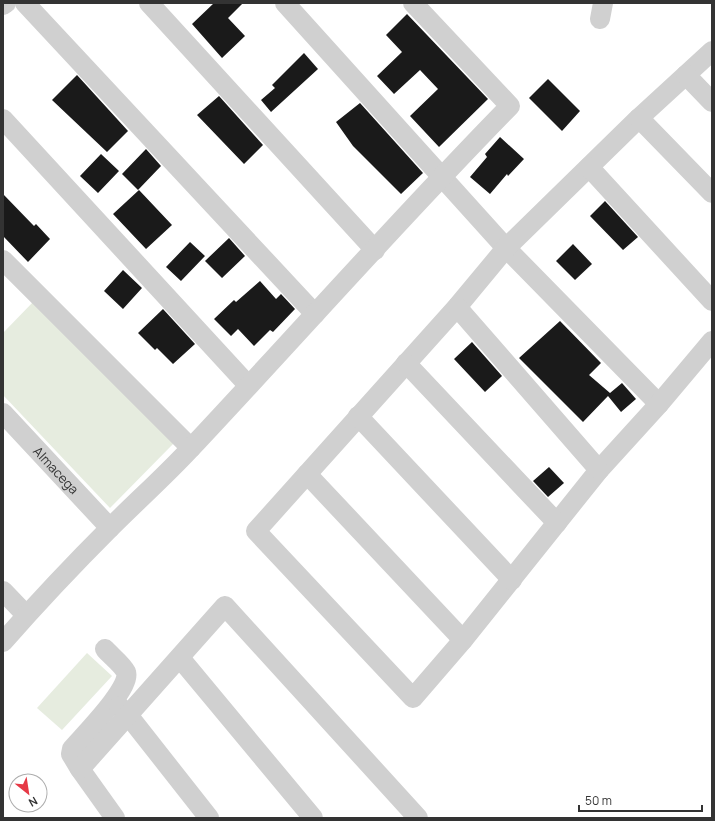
<svg xmlns="http://www.w3.org/2000/svg" width="715" height="821" font-family="Manrope,sans-serif">
<rect width="100%" height="100%" fill="#fff"/>
<path fill="#e6ecdf" d="M 35,300 L 174,443 L 110,508 L 3,395 L 3,333 Z
M 87,653 L 112,676 L 62,730 L 37,708 Z"/>
<path fill="#1a1a1a" d="M 214,3 L 243,3 L 228,18 L 245,36 L 222,58 L 192,24 Z
M 407,14 L 488,99 L 439,147 L 410,116 L 438,89 L 420,70 L 394,94 L 377,76 L 402,52 L 386,35 Z
M 304,53 L 318,69 L 271,112 L 261,100 L 275,88 L 272,85 Z
M 77,75 L 128,131 L 107,152 L 52,100 Z
M 548,79 L 580,111 L 562,131 L 529,98 Z
M 219,96 L 263,145 L 244,164 L 197,115 Z
M 360,103 L 423,173 L 401,194 L 353,146 L 336,122 Z
M 500,137 L 524,159 L 508,176 L 507,174 L 490,194 L 470,177 L 487,157 L 485,154 Z
M 146,149 L 161,166 L 138,190 L 122,174 Z
M 101,154 L 119,171 L 98,193 L 80,176 Z
M 139,190 L 172,225 L 146,249 L 113,214 Z
M 3,194 L 34,226 L 36,224 L 50,239 L 28,262 L 3,236 Z
M 605,201 L 638,237 L 623,250 L 590,216 Z
M 229,238 L 245,256 L 222,278 L 205,261 Z
M 190,242 L 205,256 L 181,281 L 166,267 Z
M 573,244 L 592,264 L 575,280 L 556,261 Z
M 123,270 L 142,288 L 123,309 L 104,291 Z
M 260,281 L 276,299 L 281,294 L 295,309 L 273,332 L 270,330 L 254,346 L 238,329 L 231,336 L 214,319 L 234,300 L 236,302 Z
M 163,309 L 195,344 L 173,364 L 157,348 L 155,350 L 138,333 Z
M 560,321 L 601,363 L 589,375 L 610,393 L 622,383 L 636,399 L 621,412 L 608,396 L 583,422 L 519,358 Z
M 472,342 L 502,376 L 485,392 L 454,359 Z
M 549,467 L 564,483 L 548,497 L 533,481 Z"/>
<g fill="none" stroke-linecap="round" stroke-linejoin="round">
<g stroke="#d0d0d0" stroke-width="20">
<path d="M 25,3 L 315,314"/>
<path d="M 149,3 L 375,250"/>
<path d="M 285,3 L 506,248 L 659,404"/>
<path d="M 3,5 L 6,3"/>
<path d="M 600,19 L 603,3"/>
<path d="M 712,51 L 639,118 L 506,248 L 457,307 L 256,531 L 413,698 L 463,640 L 599,470 L 659,404 L 712,341"/>
<path d="M 686,75 L 712,102"/>
<path d="M 639,118 L 712,193"/>
<path d="M 3,119 L 248,385"/>
<path d="M 589,167 L 712,301"/>
<path d="M 3,260 L 191,448"/>
<path d="M 457,307 L 599,470"/>
<path d="M 406,363 L 557,523"/>
<path id="s1" d="M 3,413 L 110,528"/>
<path d="M 358,416 L 512,580"/>
<path d="M 307,474 L 463,640"/>
<path d="M 3,591 L 26,615"/>
<path d="M 3,642 C 38,602 75,563 112,526 C 138,500 166,475 191,448 C 298,334 401,217 510,106 L 413,3"/>
<path d="M 105,649 C 111,656 122,664 126,672 C 132,687 82,737 72,749 L 71,754 L 80,769 L 115,818"/>
<path d="M 180,658 L 313,818"/>
<path d="M 119,706 L 128,715 L 209,818"/>
<path d="M 80,769 L 225,606 L 418,818"/>
</g>
</g>
<g text-anchor="middle" dominant-baseline="central" stroke-width="4" stroke-linejoin="round" paint-order="stroke">
<g font-size="13" fill="#333" stroke="#fff">
<text stroke="none"><textPath href="#s1" startOffset="78">Almacega</textPath></text>
</g>
</g>
<rect width="715" height="821" fill="none" stroke="#333333" stroke-width="8"/>
<g transform="translate(28 793) rotate(150)"><circle r="19" fill="#ffffff" stroke="#adadad"/>
<path d="M0-3L7 15L0 10L-7 15Z" fill="#e63946"/>
<text y="-6" font-size="11" font-weight="bold" text-anchor="middle" fill="#333333">N</text>
</g>
<path d="M579 805v6h123v-6" fill="none" stroke="#333333" stroke-width="2"/>
<text x="585" y="805" font-size="12" fill="#333333" stroke="#ffffff" stroke-width="3" paint-order="stroke">50 m</text>
</svg>
